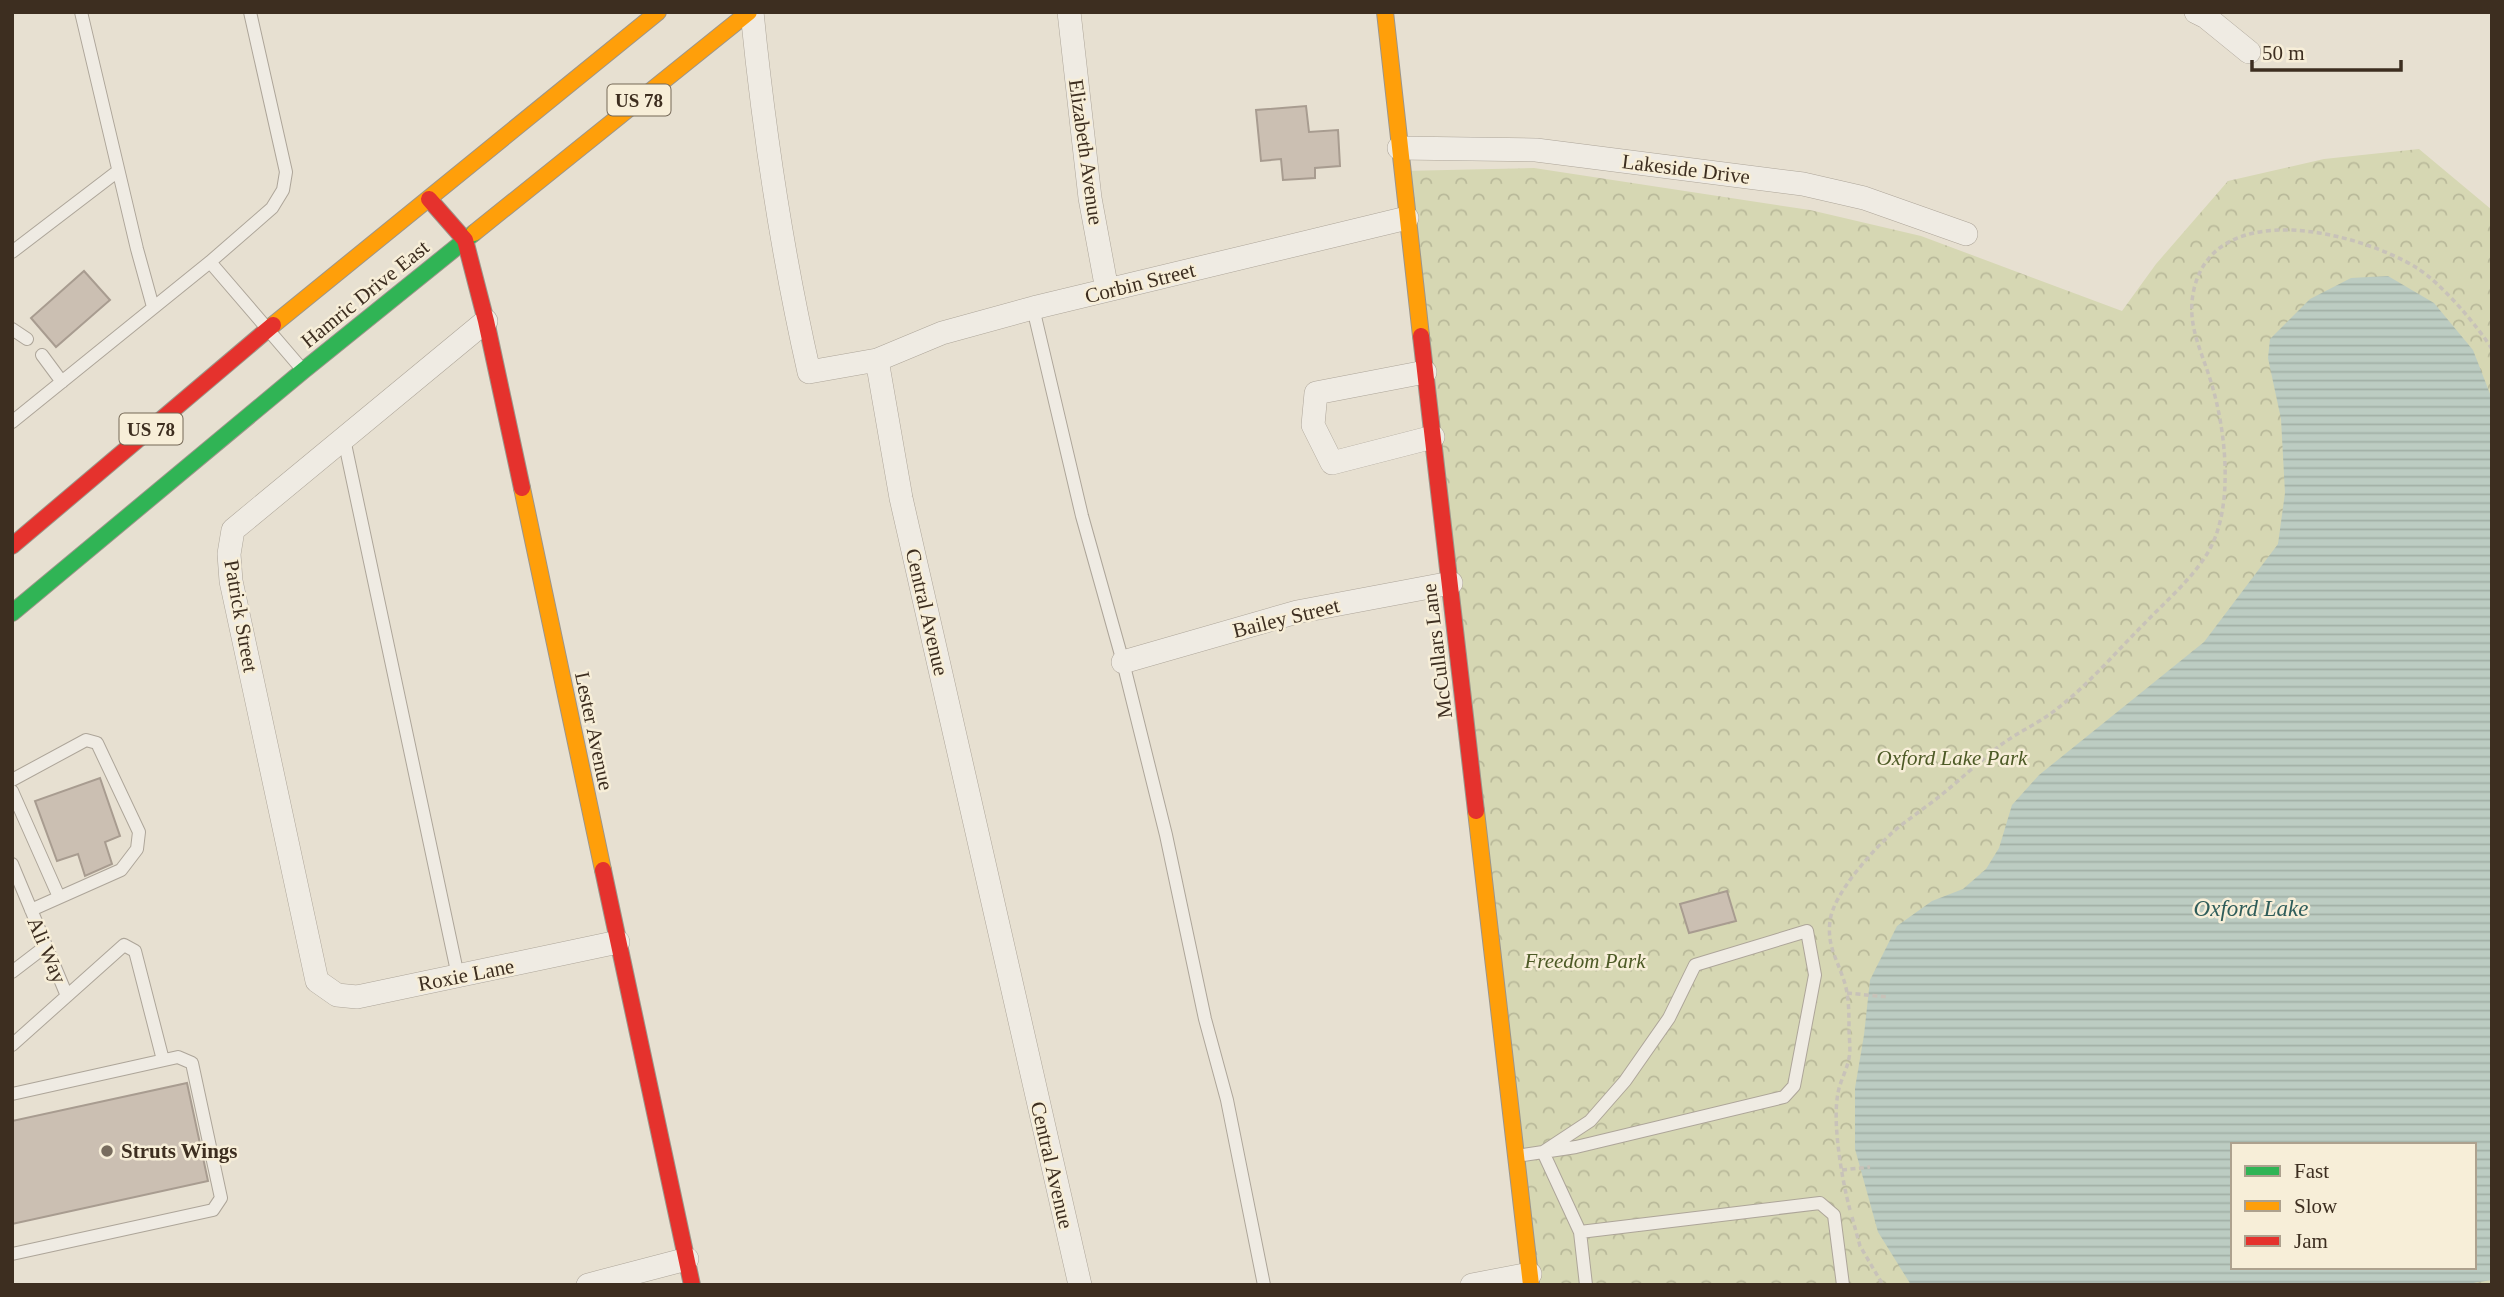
<svg xmlns="http://www.w3.org/2000/svg" width="2504" height="1297" font-family="'Times New Roman',serif">
<defs>
<pattern id="forest-crowns" width="20" height="18" patternUnits="userSpaceOnUse" patternTransform="scale(1.75)"><rect width="20" height="18" fill="#d6d7b3"/><path d="M2 6a3 3 0 1 1 6 0M12 15a3 3 0 1 1 6 0" fill="none" stroke="#b9b99a"/></pattern>
<pattern id="water-rules" width="6" height="5" patternUnits="userSpaceOnUse" patternTransform="scale(1.75)"><rect width="6" height="5" fill="#bcccc2"/><path d="M0 2.5h6" fill="none" stroke="#a2b0a6"/></pattern>
</defs>
<rect width="100%" height="100%" fill="#e7e0d1"/>
<path fill="url(#forest-crowns)" fill-rule="evenodd" d="M 2419,149 L 2492,210 L 2492,1285 L 1531,1285 L 1402,171 L 1534,168 L 1810,210 L 1921,236 L 2122,311 L 2156,264 L 2228,181 L 2324,159 ZM 2233,1145 L 2474,1145 L 2474,1267 L 2233,1267 Z"/>
<path fill="url(#water-rules)" fill-rule="evenodd" d="M 2388,276 L 2434,303 L 2473,350 L 2492,399 L 2492,1280 L 2460,1285 L 1911,1285 L 1878,1232 L 1855,1149 L 1855,1088 L 1864,1035 L 1870,980 L 1897,926 L 1932,901 L 1963,889 L 1986,869 L 1999,848 L 2012,805 L 2039,775 L 2204,642 L 2278,544 L 2285,493 L 2281,419 L 2268,358 L 2270,339 L 2310,299 L 2351,278 ZM 2233,1145 L 2474,1145 L 2474,1267 L 2233,1267 Z"/>
<path fill="#cbbfb2" stroke="#a89c90" stroke-width="2" d="M 1306,106 L 1309,132 L 1338,130 L 1340,166 L 1315,168 L 1315,178 L 1283,180 L 1281,159 L 1261,161 L 1256,110 Z
M 84,271 L 110,300 L 56,347 L 31,318 Z
M 100,778 L 120,836 L 105,842 L 112,864 L 85,876 L 78,854 L 57,861 L 35,801 Z
M 1727,891 L 1736,921 L 1689,933 L 1680,904 Z
M 187,1083 L 208,1181 L 12,1224 L 12,1121 Z"/>
<g fill="none" stroke-linecap="round" stroke-linejoin="round">
<defs>
<path id="lane" d="M 81,12 L 137,249 L 153,307
M 12,252 L 118,171
M 210,262 L 301,368
M 1033,308 L 1082,516 L 1123,662 L 1166,835 L 1205,1019 L 1227,1100 L 1264,1285
M 12,329 L 27,339
M 42,355 L 62,382
M 12,422 L 210,262 L 272,208 L 283,190 L 286,172 L 250,12
M 344,439 L 458,976
M 12,780 L 86,740 L 97,743 L 139,832 L 137,849 L 121,870 L 31,910
M 12,791 L 59,897
M 12,864 L 67,996
M 1807,931 L 1815,975 L 1794,1086 L 1784,1097 L 1576,1147 L 1543,1152 L 1590,1121 L 1625,1081 L 1669,1018 L 1695,965 Z
M 12,972 L 46,946
M 12,1045 L 124,945 L 135,951 L 163,1060
M 12,1094 L 178,1057 L 192,1063 L 221,1198 L 213,1210 L 12,1254
M 1516,1156 L 1543,1152 L 1580,1232 L 1586,1285
M 1580,1232 L 1820,1203 L 1834,1215 L 1843,1285"/>
<path id="street" d="M 752,12 C 764,133 782,253 809,372 L 877,360 L 942,333 L 1033,308 L 1407,218
M 1069,12 L 1090,198 L 1107,290
M 2196,12 L 2206,17 L 2249,52
M 1399,148 L 1536,150 L 1803,184 L 1864,198 L 1966,234
M 486,321 L 233,530 L 229,554 L 231,581 L 317,981 L 337,995 L 357,997 L 618,942
M 877,360 L 901,498 L 1080,1285
M 1425,372 L 1316,393 L 1313,425 L 1332,463 L 1433,437
M 1123,662 L 1297,612 L 1451,583
M 588,1285 L 687,1259
M 1472,1285 L 1530,1274"/>
<path id="fast" d="M 12,613 L 304,370 L 474,233"/>
<path id="slow" d="M 1385,12 L 1421,336
M 474,233 L 749,12
M 273,325 L 658,12
M 522,488 L 603,870
M 1476,811 L 1531,1285"/>
<path id="jam" d="M 429,199 L 465,240 L 486,321 L 522,488
M 1421,336 L 1476,811
M 12,546 L 273,325
M 603,870 L 692,1285"/>
</defs>
<use href="#lane" stroke="#ada599" stroke-width="14"/>
<use href="#street" stroke="#ada599" stroke-width="24"/>
<use href="#fast" stroke="#9c958a" stroke-width="18"/>
<use href="#slow" stroke="#9c958a" stroke-width="18"/>
<use href="#jam" stroke="#9c958a" stroke-width="18"/>
<path stroke="#c8c2b9" stroke-width="3.5" stroke-dasharray="5 3.5" stroke-linecap="butt" d="M 1847,993 L 1888,997
M 1842,1170 L 1870,1167
M 1850,1210 C 1842,1180 1832,1123 1838,1093 C 1840,1081 1847,1070 1849,1058 C 1851,1049 1849,1038 1849,1029 C 1849,1012 1849,993 1843,978 C 1836,957 1827,945 1830,921 C 1833,894 1873,850 1893,832 C 1908,819 1925,808 1940,796 C 1961,779 1981,760 2002,744 C 2020,731 2041,722 2058,708 C 2089,684 2115,653 2143,625 C 2164,603 2190,581 2207,554 C 2235,509 2226,430 2211,382 C 2201,349 2186,324 2194,289 C 2216,196 2359,232 2417,268 C 2441,283 2476,324 2492,349
M 1852,1217 L 1860,1246 L 1883,1285"/>
<use href="#lane" stroke="#efebe3" stroke-width="12"/>
<use href="#street" stroke="#efebe3" stroke-width="23"/>
<use href="#fast" stroke="#30b455" stroke-width="16"/>
<use href="#slow" stroke="#ff9f0a" stroke-width="16"/>
<use href="#jam" stroke="#e5322d" stroke-width="16"/>
</g>
<circle fill="#786c5e" stroke="#f7eed8" stroke-width="2.5" cx="107" cy="1151" r="7"/>
<g text-anchor="middle" dominant-baseline="central" stroke-width="5" stroke-linejoin="round" paint-order="stroke">
<g fill="#f7eed8" stroke="#756857" stroke-width="2">
<rect x="607.5" y="84.5" width="63" height="31" rx="5"/>
<rect x="119.5" y="413.5" width="63" height="31" rx="5"/>
</g>
<g font-size="19" font-weight="bold" fill="#3d2e20">
<text x="639" y="100">US 78</text>
<text x="151" y="429">US 78</text>
</g>
<g font-size="21" fill="#3d2e20" stroke="#f7eed8">
<text transform="translate(1086 152) rotate(82)">Elizabeth Avenue</text>
<text transform="translate(1686 169) rotate(7)">Lakeside Drive</text>
<text transform="translate(1140 283) rotate(-14)">Corbin Street</text>
<text transform="translate(365 294) rotate(-39)">Hamric Drive East</text>
<text transform="translate(927 612) rotate(77)">Central Avenue</text>
<text transform="translate(241 616) rotate(80)">Patrick Street</text>
<text transform="translate(1286 618) rotate(-14)">Bailey Street</text>
<text transform="translate(1437 651) rotate(-97)">McCullars Lane</text>
<text transform="translate(594 731) rotate(78)">Lester Avenue</text>
<text transform="translate(47 950) rotate(67)">Ali Way</text>
<text transform="translate(466 975) rotate(-11)">Roxie Lane</text>
<text transform="translate(1052 1165) rotate(77)">Central Avenue</text>
</g>
<g font-size="21" font-style="italic" fill="#4d5a26" stroke="#f7eed8">
<text x="1952" y="758">Oxford Lake Park</text>
<text x="1585" y="961">Freedom Park</text>
</g>
<g font-size="21" font-weight="bold" fill="#3d2e20" stroke="#f7eed8" text-anchor="start">
<text x="121" y="1151">Struts Wings</text>
</g>
<g font-size="23" font-style="italic" fill="#2f5d5a" stroke="#f7eed8">
<text x="2251" y="908">Oxford Lake</text>
</g>
</g>
<rect width="2504" height="1297" fill="none" stroke="#3d2e20" stroke-width="28"/>
<rect x="2231" y="1143" width="245" height="126" fill="#f7eed8" stroke="#ada18e" stroke-width="2"/>
<rect x="2245" y="1166" width="35" height="10" fill="#30b455" stroke="#ada18e" stroke-width="2"/>
<text x="2294" y="1178" font-size="21" fill="#3d2e20">Fast</text>
<rect x="2245" y="1201" width="35" height="10" fill="#ff9f0a" stroke="#ada18e" stroke-width="2"/>
<text x="2294" y="1213" font-size="21" fill="#3d2e20">Slow</text>
<rect x="2245" y="1236" width="35" height="10" fill="#e5322d" stroke="#ada18e" stroke-width="2"/>
<text x="2294" y="1248" font-size="21" fill="#3d2e20">Jam</text>
<path d="M2252 60v10h149v-10" fill="none" stroke="#3d2e20" stroke-width="3.5"/>
<text x="2262" y="60" font-size="21" fill="#3d2e20" stroke="#f7eed8" stroke-width="5" paint-order="stroke">50 m</text>
</svg>
